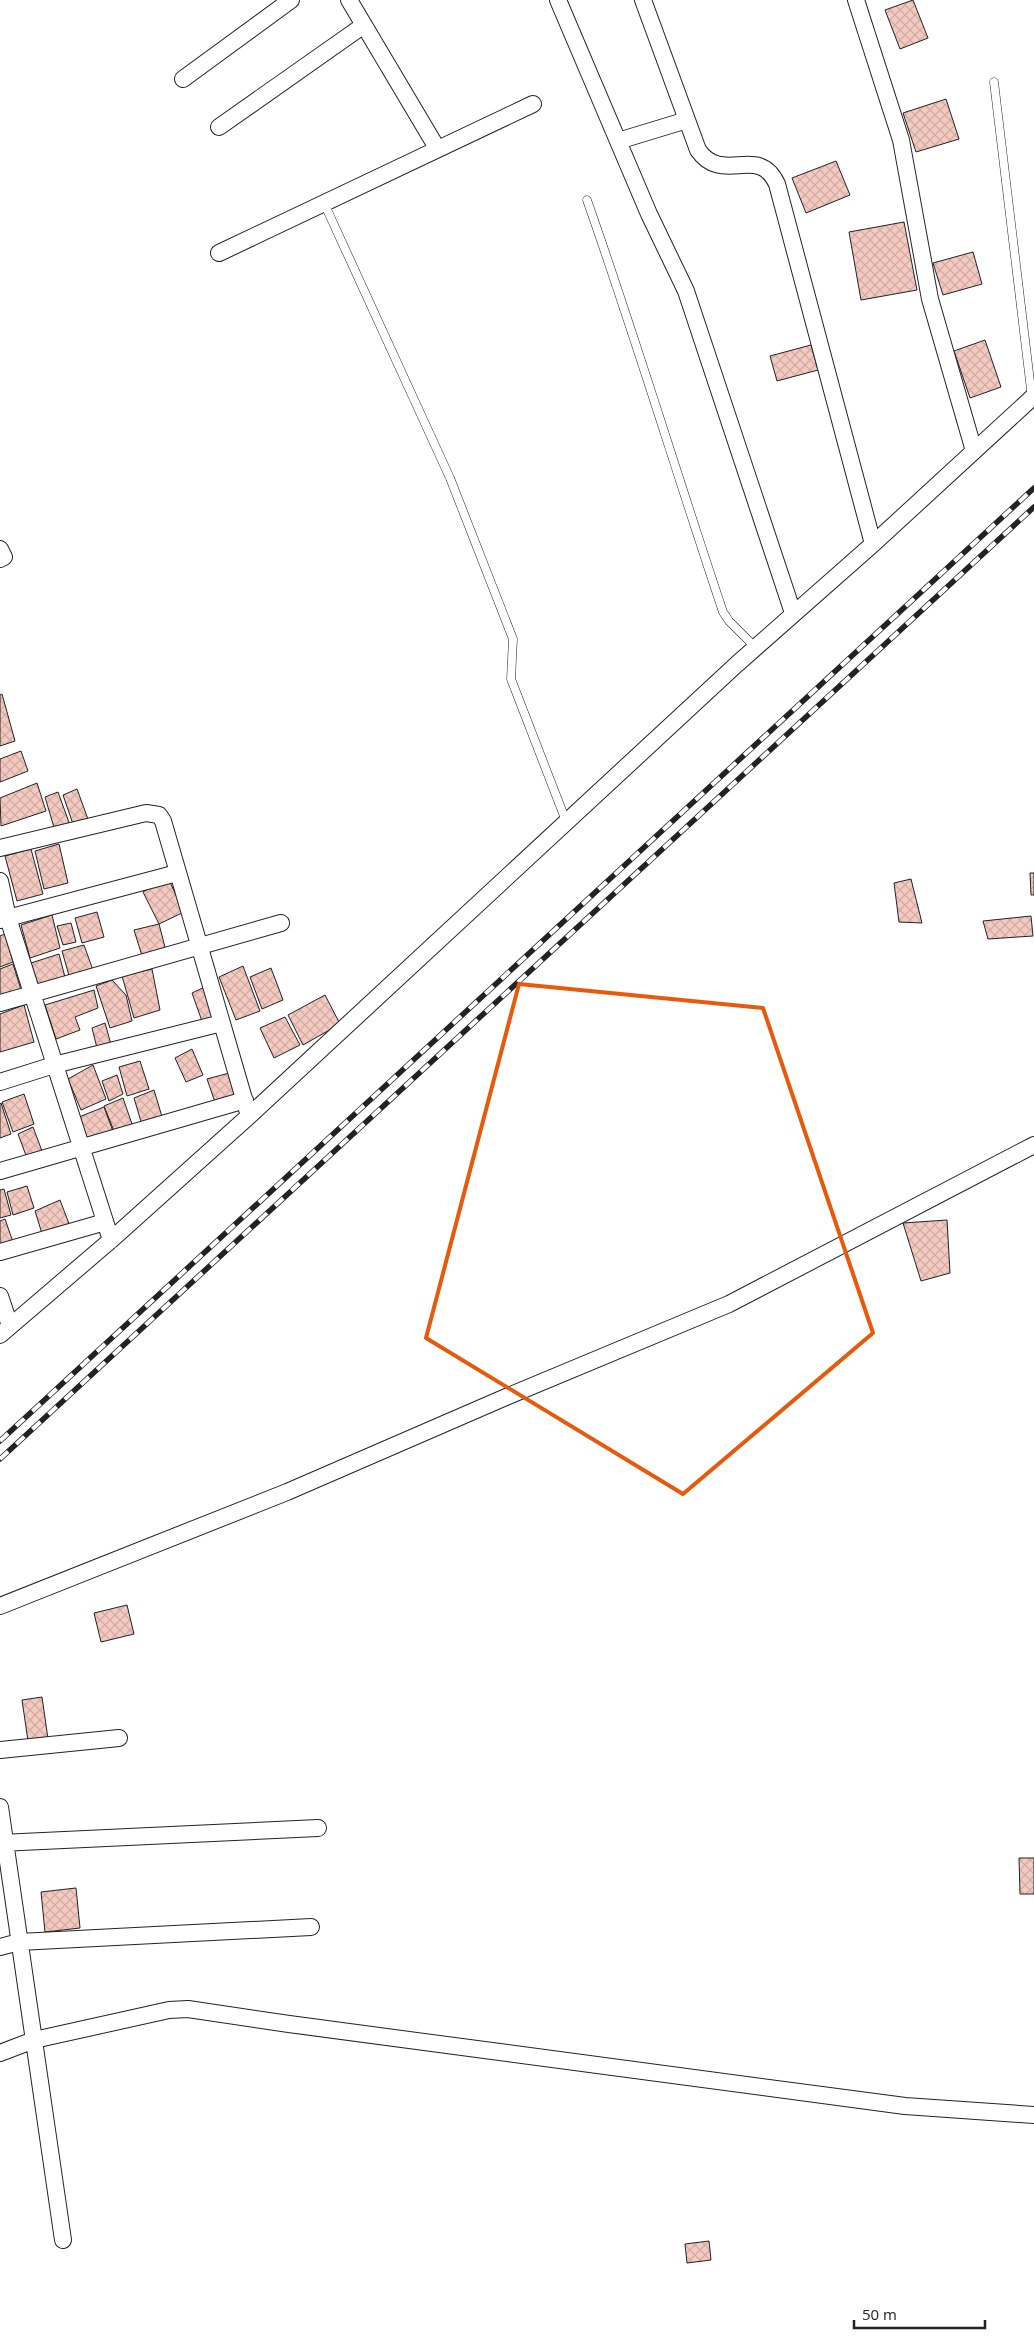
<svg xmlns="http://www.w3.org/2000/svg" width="1034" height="2350" font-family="'Open Sans',sans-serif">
<defs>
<pattern id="building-cross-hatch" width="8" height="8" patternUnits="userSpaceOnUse" patternTransform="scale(1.25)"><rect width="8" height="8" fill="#f3c9c0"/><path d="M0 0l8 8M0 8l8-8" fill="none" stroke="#d0aca5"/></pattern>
</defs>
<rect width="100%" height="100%" fill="#fff"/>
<path fill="url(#building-cross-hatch)" stroke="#222" d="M 913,0 L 928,38 L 900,49 L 885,10 Z
M 946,99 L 959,139 L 916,152 L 903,113 Z
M 836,161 L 850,195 L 806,213 L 792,178 Z
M 904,222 L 917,290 L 861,300 L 849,232 Z
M 973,252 L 982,284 L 943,295 L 933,263 Z
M 985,340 L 1001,387 L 970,398 L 954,351 Z
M 811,345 L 818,370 L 777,381 L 770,356 Z
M 2,694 L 15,741 L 0,746 L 0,695 Z
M 21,751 L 28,771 L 0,782 L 0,759 Z
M 37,783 L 46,811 L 1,826 L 0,798 Z
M 77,789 L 89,822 L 74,827 L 63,795 Z
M 58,792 L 71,828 L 55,831 L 45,797 Z
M 59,844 L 68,883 L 44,889 L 35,851 Z
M 31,849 L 43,894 L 17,901 L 5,856 Z
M 1030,873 L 1034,873 L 1034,895 L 1031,895 Z
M 168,878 L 184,912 L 159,924 L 143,892 Z
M 911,879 L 922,923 L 899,922 L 894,883 Z
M 97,912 L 104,937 L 82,943 L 75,918 Z
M 52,915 L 60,948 L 30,958 L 21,925 Z
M 1031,916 L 1033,936 L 988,939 L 983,921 Z
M 71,923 L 76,942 L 63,945 L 57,926 Z
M 159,924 L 166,951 L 143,959 L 134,930 Z
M 5,934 L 13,962 L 0,967 L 0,936 Z
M 84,945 L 94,973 L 70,979 L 62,951 Z
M 59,954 L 66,981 L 39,988 L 31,963 Z
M 13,964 L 22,993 L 0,999 L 0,969 Z
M 243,966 L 260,1011 L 236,1020 L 219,977 Z
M 271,968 L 283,1000 L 262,1009 L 250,977 Z
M 152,969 L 160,1010 L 134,1018 L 122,976 Z
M 112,980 L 126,995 L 132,1021 L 110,1028 L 96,986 Z
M 205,987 L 216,1019 L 203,1024 L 192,993 Z
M 94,990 L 98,1008 L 75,1017 L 80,1030 L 56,1039 L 45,1005 Z
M 325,995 L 340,1024 L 303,1045 L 288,1015 Z
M 24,1005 L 34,1042 L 0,1052 L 0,1014 Z
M 285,1017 L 300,1045 L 274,1058 L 260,1028 Z
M 105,1023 L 112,1048 L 98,1052 L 92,1028 Z
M 192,1049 L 203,1075 L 186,1082 L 175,1058 Z
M 140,1061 L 149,1089 L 127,1096 L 119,1067 Z
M 93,1065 L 106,1099 L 81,1110 L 68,1079 Z
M 233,1072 L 240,1098 L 216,1105 L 207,1079 Z
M 117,1075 L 123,1094 L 109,1101 L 102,1081 Z
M 154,1090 L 163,1120 L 142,1125 L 134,1098 Z
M 24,1094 L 34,1124 L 13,1132 L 2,1102 Z
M 123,1098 L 132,1124 L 114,1131 L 104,1106 Z
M 1,1103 L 11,1134 L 0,1138 L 0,1104 Z
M 104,1107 L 114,1134 L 87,1142 L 79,1117 Z
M 33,1127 L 42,1151 L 27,1158 L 18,1134 Z
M 27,1186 L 34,1208 L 13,1215 L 7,1192 Z
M 4,1189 L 11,1215 L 0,1218 L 0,1190 Z
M 60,1200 L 71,1229 L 43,1237 L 35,1211 Z
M 5,1219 L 14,1245 L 0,1248 L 0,1221 Z
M 947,1220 L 950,1273 L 921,1281 L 903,1223 Z
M 127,1605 L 134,1634 L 101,1642 L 94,1613 Z
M 42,1697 L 48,1739 L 28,1741 L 22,1700 Z
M 1019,1858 L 1034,1858 L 1034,1894 L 1020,1894 Z
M 76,1888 L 80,1928 L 45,1932 L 41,1892 Z
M 709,2241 L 711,2260 L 687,2263 L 685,2244 Z"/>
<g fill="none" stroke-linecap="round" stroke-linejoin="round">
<defs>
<path id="lane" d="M 994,82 L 1032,398
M 587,200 C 635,336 677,475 723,612 L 729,621 L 755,647
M 324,203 L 450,478 L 513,639 L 511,679 L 566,821"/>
<path id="street" d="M 349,0 L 437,148
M 558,0 L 649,214 L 686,291 L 793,613
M 643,0 L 698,150 C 723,186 758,143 777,184 L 873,544
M 856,0 L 901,140 L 930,299 L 974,451
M 183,79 L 291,0
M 219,127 L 364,25
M 618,141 L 687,120
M 219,253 L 533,104
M 0,549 L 4,557 L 0,559
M 0,848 L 146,813 L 159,815 L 163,821 L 249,1116
M 0,881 L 8,918 L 111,1240
M 0,920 L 177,873
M 0,1003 L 281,923
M 0,1082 L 54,1065 L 222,1023
M 0,1171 L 245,1100
M 0,1252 L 105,1222
M 0,1296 L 10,1326
M 0,1335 L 111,1240 L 249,1116 L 737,664 L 873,544 L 1034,396
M 0,1606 L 287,1492 L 506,1397 L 729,1304 L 1034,1145
M 0,1750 L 119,1738
M 0,1807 L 63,2240
M 0,1843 L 318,1828
M 0,1947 L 19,1942 L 311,1927
M 0,2053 L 34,2040 L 169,2010 L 188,2009 L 289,2024 L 905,2106 L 1034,2115"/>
</defs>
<use href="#lane" stroke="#222" stroke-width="9"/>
<use href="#street" stroke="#222" stroke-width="18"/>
<use href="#lane" stroke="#fff" stroke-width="8"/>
<use href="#street" stroke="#fff" stroke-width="16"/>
<defs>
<path id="rail" d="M 0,1441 L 1034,488
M 0,1459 L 1034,507"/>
</defs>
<use href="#rail" stroke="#222" stroke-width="5.5"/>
<use href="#rail" stroke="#fff" stroke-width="4" stroke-dasharray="11" stroke-linecap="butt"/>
</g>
<path fill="none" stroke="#e8590c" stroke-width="4" stroke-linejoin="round" d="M 519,984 L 763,1008 L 873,1333 L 683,1494 L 426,1338 Z"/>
<path d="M854 2320v8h131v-8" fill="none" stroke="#222222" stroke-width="2.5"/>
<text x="862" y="2320" font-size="15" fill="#222222" stroke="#ffffff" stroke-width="4" paint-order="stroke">50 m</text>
</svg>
